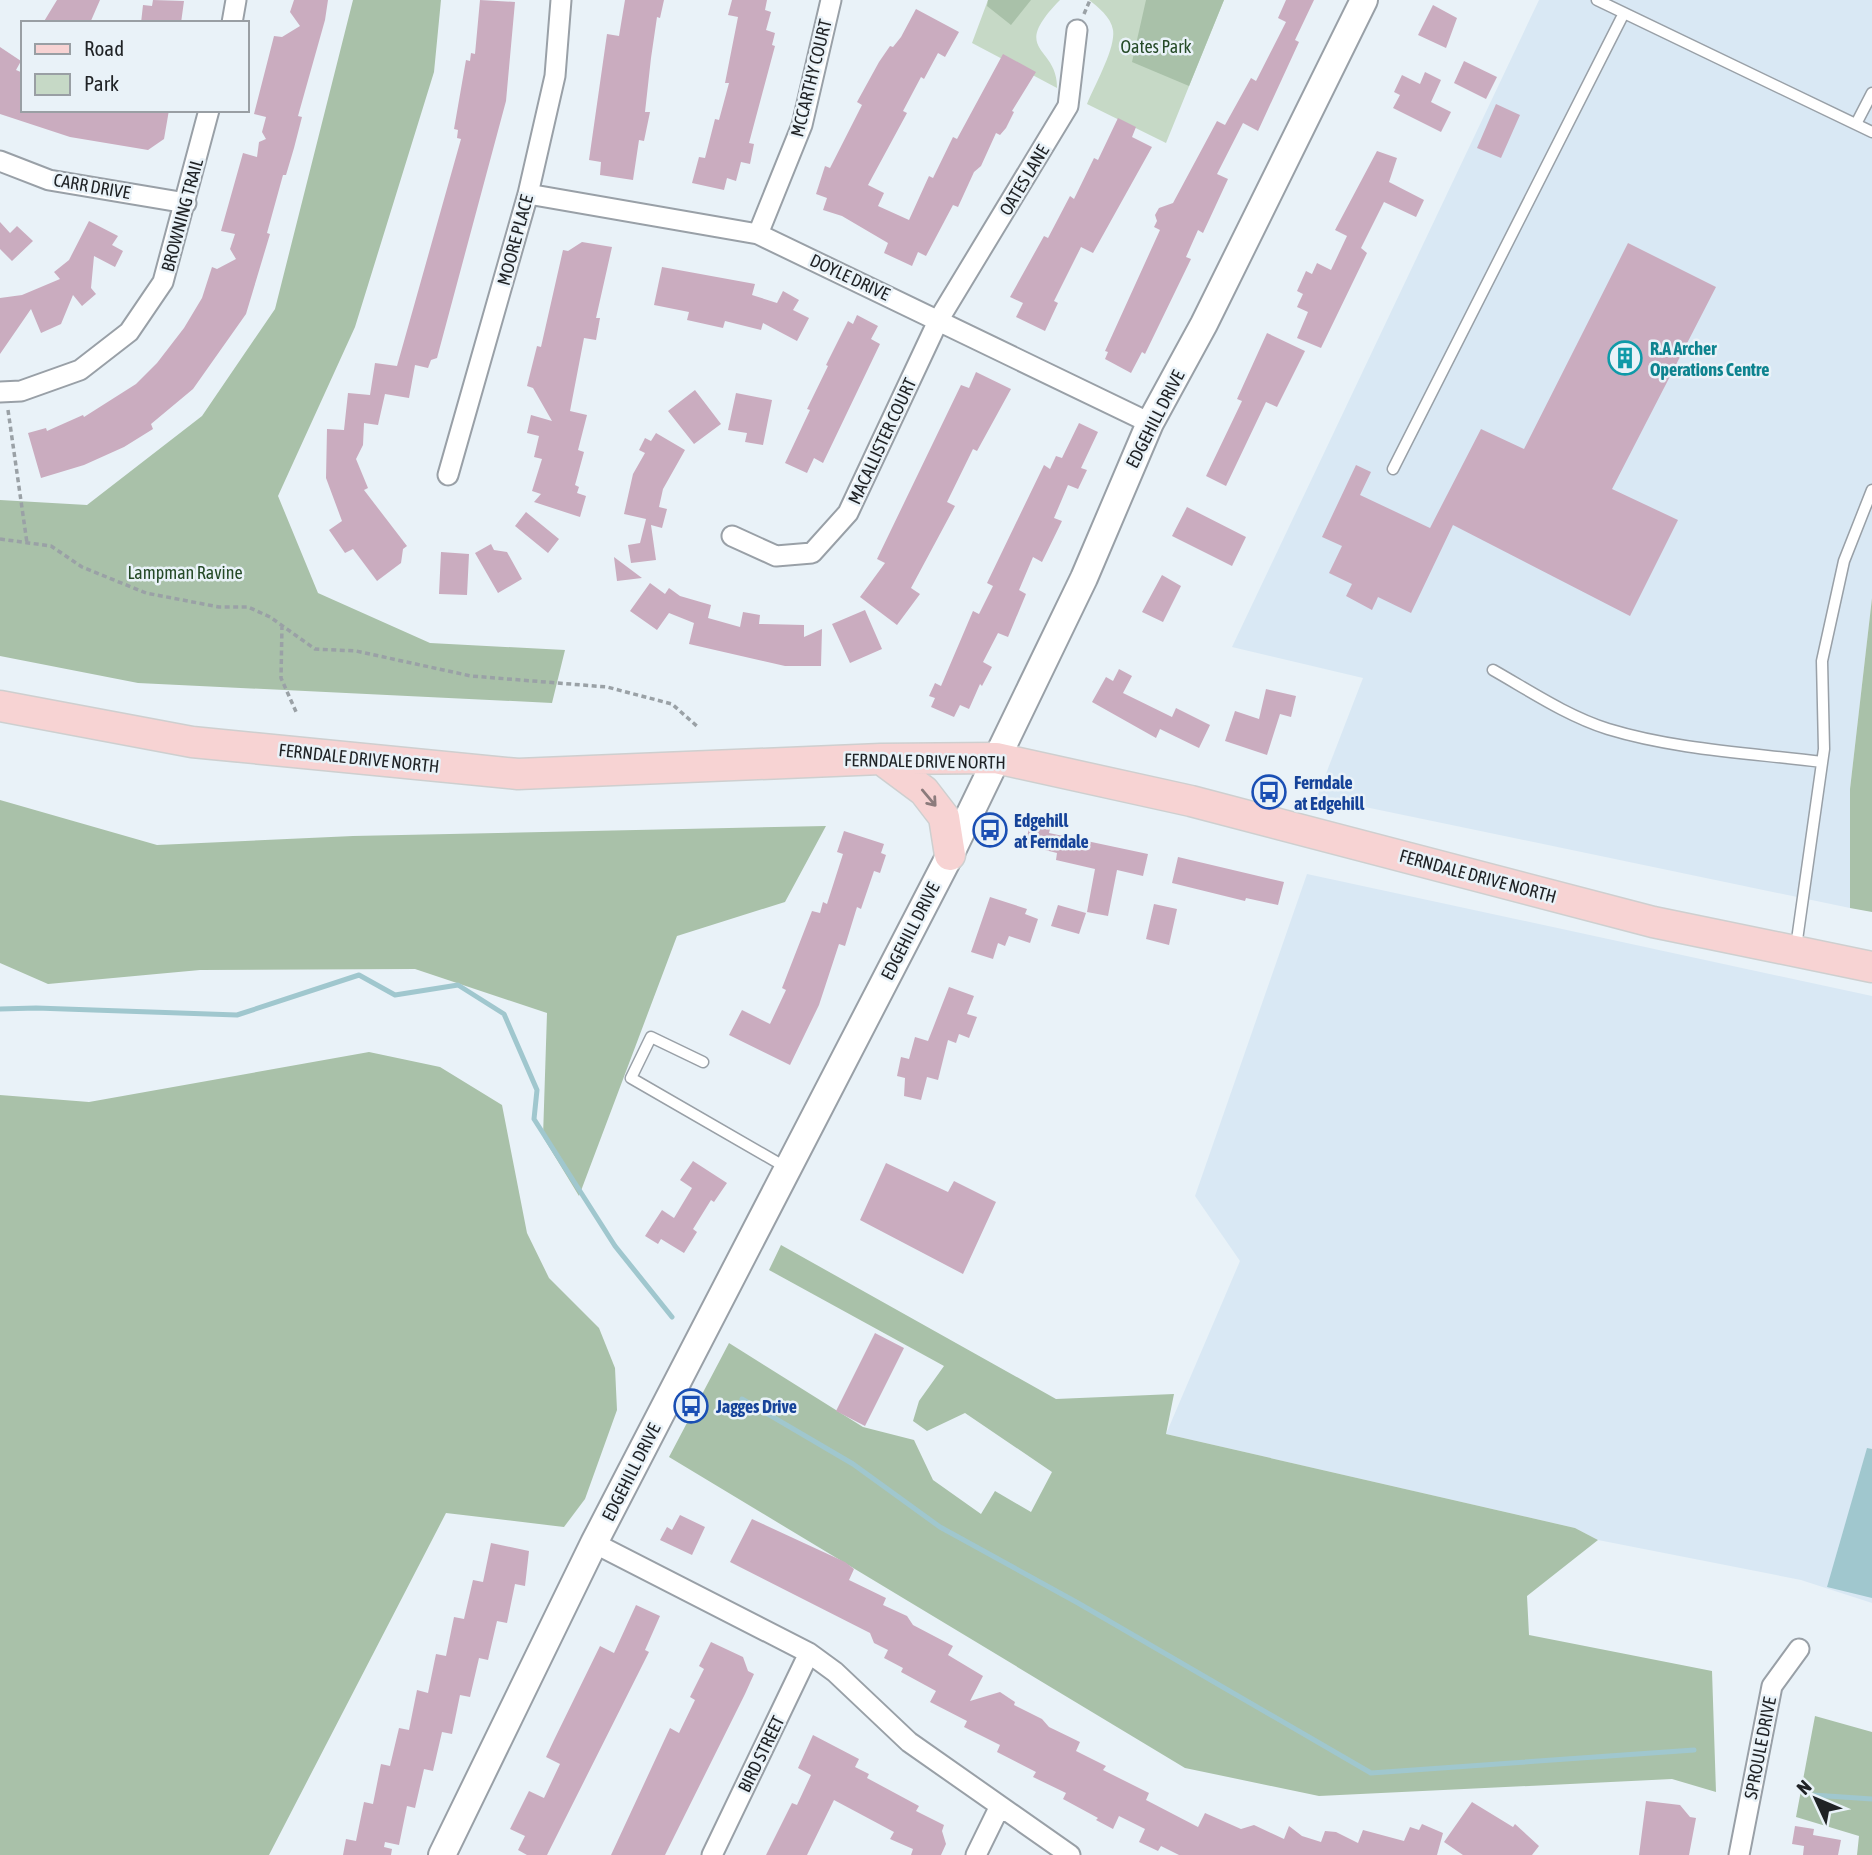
<svg xmlns="http://www.w3.org/2000/svg" width="1872" height="1855" font-family="'Asap Condensed',sans-serif">
<rect width="100%" height="100%" fill="#e9f2f8"/>
<path fill="#d9e8f4" d="M 1539,0 L 1872,0 L 1872,598 L 1850,789 L 1850,908 L 1317,797 L 1363,678 L 1232,647 Z
M 1307,874 L 1872,996 L 1872,1603 L 1801,1580 L 1598,1540 L 1575,1528 L 1166,1434 L 1240,1261 L 1195,1196 Z"/>
<path fill="#c6d9c6" d="M 988,0 L 1060,0 C 1008,53 1058,45 1057,88 L 972,43 Z
M 1089,0 L 1224,0 L 1166,143 L 1087,104 C 1094,86 1116,48 1113,30 C 1111,17 1098,7 1089,0 Z"/>
<path fill="#a9c1a9" d="M 353,0 L 441,0 L 434,72 L 355,327 L 278,496 L 318,593 L 430,643 L 565,650 L 552,703 L 138,683 L 0,656 L 0,500 L 87,505 L 202,416 L 275,309 Z
M 988,0 L 1031,0 L 1011,25 L 987,6 Z
M 1146,0 L 1224,0 L 1189,86 L 1132,62 Z
M 1872,598 L 1872,912 L 1850,908 L 1850,789 Z
M 0,800 L 157,845 L 353,836 L 826,826 L 785,902 L 677,936 L 579,1196 L 543,1137 L 547,1013 L 415,969 L 200,970 L 48,984 L 0,963 Z
M 369,1052 L 440,1067 L 502,1105 L 527,1233 L 549,1278 L 599,1328 L 615,1368 L 617,1410 L 585,1499 L 564,1527 L 446,1513 L 269,1855 L 0,1855 L 0,1095 L 89,1102 Z
M 781,1245 L 1056,1399 L 1174,1394 L 1166,1434 L 1575,1528 L 1598,1540 L 1527,1596 L 1529,1635 L 1712,1671 L 1716,1792 L 1672,1779 L 1319,1796 L 1185,1768 L 669,1457 L 729,1343 L 863,1427 L 914,1440 L 933,1480 L 981,1514 L 995,1491 L 1031,1512 L 1052,1472 L 965,1413 L 927,1431 L 913,1421 L 919,1401 L 944,1366 L 769,1270 Z
M 1815,1716 L 1872,1732 L 1872,1855 L 1857,1855 L 1859,1836 L 1796,1817 Z"/>
<path fill="#a0c7ce" d="M 1867,1448 L 1872,1449 L 1872,1598 L 1827,1587 Z"/>
<g fill="none" stroke-linecap="round" stroke-linejoin="round">
<path stroke="#a0c7ce" stroke-width="5" d="M 0,1009 L 36,1008 L 237,1015 L 359,975 L 395,995 L 458,985 L 504,1014 L 537,1090 L 534,1119 L 615,1246 L 672,1317
M 742,1399 L 853,1464 L 940,1527 L 1078,1603 L 1371,1773 L 1694,1750
M 1813,1795 L 1872,1799"/>
</g>
<path fill="#caacbf" d="M 57,0 L 100,0 L 90,23 L 43,23 Z
M 153,0 L 184,1 L 181,23 L 141,23 L 143,5 L 152,6 Z
M 294,0 L 328,0 L 325,20 L 298,116 L 302,117 L 294,148 L 286,175 L 283,175 L 267,233 L 270,234 L 246,314 L 193,389 L 151,424 L 153,429 L 124,447 L 84,465 L 41,478 L 28,433 L 46,428 L 47,431 L 83,415 L 84,417 L 136,384 L 157,363 L 184,328 L 202,298 L 212,267 L 217,269 L 236,259 L 230,249 L 235,234 L 221,231 L 243,153 L 257,157 L 259,142 L 266,139 L 262,132 L 266,117 L 254,114 L 274,36 L 282,37 L 300,26 L 290,12 Z
M 480,0 L 515,2 L 506,101 L 437,358 L 431,360 L 428,368 L 415,365 L 409,398 L 385,394 L 378,425 L 364,423 L 363,445 L 356,459 L 368,488 L 364,490 L 407,546 L 403,549 L 401,563 L 377,581 L 353,549 L 345,553 L 329,530 L 342,521 L 326,478 L 327,429 L 344,430 L 348,393 L 370,395 L 375,363 L 397,366 L 461,139 L 457,138 L 458,130 L 454,129 L 466,60 L 470,61 L 471,53 L 475,54 Z
M 625,0 L 664,0 L 660,18 L 657,17 L 651,58 L 645,112 L 650,112 L 644,141 L 639,140 L 633,180 L 600,175 L 601,162 L 589,160 L 607,34 L 619,36 Z
M 732,0 L 767,0 L 765,10 L 771,12 L 766,30 L 775,33 L 772,45 L 775,46 L 749,143 L 754,144 L 750,164 L 741,162 L 736,181 L 727,178 L 724,190 L 692,183 L 699,157 L 705,158 L 715,119 L 719,120 L 729,83 L 725,83 L 738,17 L 728,15 Z
M 1286,0 L 1314,0 L 1295,40 L 1299,42 L 1258,131 L 1243,123 L 1217,174 L 1228,179 L 1203,233 L 1198,230 L 1186,257 L 1191,259 L 1145,354 L 1142,352 L 1131,373 L 1105,359 L 1108,352 L 1105,351 L 1160,230 L 1154,227 L 1157,221 L 1155,215 L 1159,208 L 1173,203 L 1217,121 L 1225,125 L 1251,78 L 1256,81 L 1286,22 L 1278,18 Z
M 1433,5 L 1457,18 L 1446,48 L 1418,35 Z
M 916,9 L 959,32 L 945,57 L 938,53 L 924,79 L 921,77 L 903,111 L 907,113 L 868,185 L 884,193 L 878,206 L 909,220 L 929,176 L 933,178 L 953,137 L 957,139 L 1003,54 L 1036,72 L 1012,111 L 1014,112 L 1006,128 L 1000,135 L 996,133 L 981,166 L 974,172 L 958,207 L 953,205 L 926,256 L 918,252 L 912,266 L 884,253 L 888,243 L 842,216 L 823,210 L 827,198 L 816,194 L 825,166 L 830,168 L 862,105 L 857,102 L 879,62 L 890,46 L 893,47 L 901,37 Z
M 0,47 L 21,61 L 16,70 L 23,73 L 23,110 L 169,110 L 164,139 L 148,150 L 70,137 L 0,114 Z
M 1464,61 L 1497,77 L 1486,99 L 1454,83 Z
M 1425,72 L 1441,80 L 1431,102 L 1451,112 L 1441,132 L 1393,108 L 1400,95 L 1394,92 L 1402,75 L 1420,84 Z
M 1496,104 L 1520,115 L 1501,158 L 1477,148 Z
M 1118,118 L 1136,127 L 1132,137 L 1152,147 L 1093,253 L 1081,247 L 1054,301 L 1058,303 L 1045,331 L 1016,317 L 1023,303 L 1010,297 L 1044,236 L 1048,238 L 1070,196 L 1074,199 L 1094,158 L 1098,160 Z
M 1377,151 L 1397,158 L 1389,182 L 1424,200 L 1416,217 L 1384,202 L 1361,248 L 1367,253 L 1321,348 L 1297,338 L 1308,312 L 1297,307 L 1303,294 L 1297,291 L 1306,271 L 1312,274 L 1317,263 L 1331,270 L 1347,236 L 1335,230 Z
M 89,221 L 118,236 L 112,245 L 123,251 L 115,267 L 94,256 L 91,288 L 96,294 L 82,306 L 73,295 L 61,324 L 41,333 L 31,309 L 0,354 L 0,298 L 22,295 L 60,279 L 54,272 L 69,260 Z
M 0,222 L 10,233 L 17,226 L 33,241 L 12,261 L 0,249 Z
M 582,242 L 612,247 L 596,318 L 600,318 L 596,340 L 584,338 L 570,411 L 587,415 L 578,450 L 584,452 L 575,485 L 579,487 L 577,493 L 586,496 L 580,517 L 534,502 L 541,494 L 532,491 L 542,459 L 534,457 L 539,436 L 527,433 L 531,415 L 552,421 L 533,388 L 527,386 L 537,346 L 541,347 L 563,250 L 568,251 Z
M 1628,243 L 1716,287 L 1612,489 L 1678,520 L 1630,616 L 1453,525 L 1411,613 L 1378,597 L 1372,610 L 1346,596 L 1352,584 L 1329,573 L 1342,546 L 1322,537 L 1356,465 L 1371,472 L 1360,495 L 1430,528 L 1481,429 L 1524,449 Z
M 662,267 L 755,284 L 752,295 L 777,303 L 783,291 L 799,300 L 793,310 L 809,318 L 797,341 L 763,323 L 761,330 L 725,321 L 723,328 L 687,320 L 689,312 L 654,305 Z
M 857,315 L 878,326 L 871,339 L 880,344 L 823,463 L 814,458 L 807,473 L 785,463 L 810,410 L 807,409 L 828,366 L 826,365 L 848,321 L 853,324 Z
M 1267,333 L 1305,351 L 1277,407 L 1266,402 L 1226,486 L 1206,476 L 1242,401 L 1237,399 Z
M 976,372 L 1011,389 L 977,451 L 973,449 L 947,502 L 955,506 L 911,588 L 920,594 L 897,625 L 860,597 L 885,563 L 877,559 L 961,385 L 969,388 Z
M 695,390 L 721,424 L 694,444 L 668,411 Z
M 736,393 L 772,400 L 763,445 L 745,442 L 747,433 L 728,430 Z
M 1079,423 L 1098,432 L 1081,468 L 1087,470 L 1078,489 L 1068,485 L 1054,518 L 1062,521 L 1042,562 L 1033,557 L 1019,590 L 1026,594 L 1008,637 L 998,633 L 983,662 L 992,667 L 982,686 L 980,684 L 969,709 L 960,705 L 954,717 L 931,707 L 935,698 L 929,696 L 935,683 L 941,686 L 973,611 L 979,614 L 993,586 L 987,583 L 1044,465 L 1050,469 L 1056,456 L 1062,458 Z
M 656,433 L 685,450 L 663,489 L 659,507 L 667,509 L 662,528 L 651,525 L 656,560 L 631,563 L 628,545 L 640,543 L 646,519 L 624,514 L 633,474 L 645,453 L 639,450 L 645,438 L 651,441 Z
M 1187,507 L 1246,537 L 1232,566 L 1172,536 Z
M 526,512 L 559,539 L 548,553 L 515,526 Z
M 491,544 L 494,550 L 507,552 L 522,579 L 498,593 L 475,553 Z
M 441,552 L 469,554 L 467,595 L 439,594 Z
M 614,557 L 642,578 L 617,581 Z
M 1162,575 L 1181,586 L 1163,622 L 1142,612 Z
M 650,583 L 665,594 L 669,588 L 680,596 L 711,605 L 708,618 L 740,627 L 743,612 L 760,615 L 759,624 L 804,625 L 804,637 L 822,629 L 821,666 L 785,666 L 689,644 L 694,623 L 669,613 L 657,630 L 630,611 Z
M 865,610 L 882,649 L 850,663 L 832,624 Z
M 1119,669 L 1132,676 L 1123,693 L 1172,717 L 1176,708 L 1210,725 L 1199,748 L 1160,729 L 1156,738 L 1092,702 L 1106,677 L 1113,681 Z
M 1266,689 L 1296,696 L 1291,717 L 1280,714 L 1267,755 L 1225,741 L 1235,711 L 1259,719 Z
M 1030,824 L 1050,829 L 1049,833 L 1148,854 L 1143,876 L 1117,870 L 1108,916 L 1087,912 L 1095,869 L 1056,860 L 1057,853 L 1025,845 Z
M 844,831 L 884,844 L 881,853 L 886,855 L 880,873 L 874,871 L 861,909 L 857,907 L 845,946 L 839,944 L 819,1005 L 790,1065 L 729,1035 L 742,1010 L 770,1024 L 786,990 L 782,988 L 812,911 L 820,913 L 823,902 L 827,904 L 843,854 L 837,852 Z
M 1178,857 L 1284,882 L 1278,905 L 1246,898 L 1245,901 L 1172,883 Z
M 990,897 L 1027,909 L 1025,914 L 1038,919 L 1030,943 L 1009,936 L 1005,946 L 998,943 L 993,959 L 971,952 Z
M 1154,904 L 1177,909 L 1169,945 L 1146,939 Z
M 1058,905 L 1086,913 L 1079,934 L 1051,926 Z
M 949,987 L 974,996 L 967,1014 L 977,1017 L 969,1038 L 959,1034 L 956,1043 L 948,1040 L 938,1080 L 927,1077 L 921,1100 L 904,1096 L 905,1078 L 897,1076 L 901,1057 L 909,1059 L 915,1037 L 928,1041 Z
M 693,1161 L 727,1183 L 714,1202 L 711,1200 L 693,1229 L 697,1232 L 684,1253 L 661,1239 L 658,1244 L 645,1236 L 662,1210 L 674,1218 L 692,1188 L 680,1180 Z
M 886,1163 L 948,1192 L 954,1181 L 996,1202 L 963,1274 L 860,1220 Z
M 875,1333 L 904,1348 L 865,1426 L 836,1411 Z
M 680,1515 L 705,1527 L 692,1555 L 660,1540 L 667,1527 L 672,1530 Z
M 752,1519 L 845,1562 L 854,1569 L 849,1580 L 886,1598 L 883,1605 L 907,1616 L 913,1625 L 953,1646 L 948,1655 L 983,1676 L 970,1701 L 1000,1692 L 1015,1702 L 1014,1705 L 1042,1719 L 1049,1727 L 1080,1742 L 1076,1751 L 1106,1766 L 1103,1770 L 1149,1793 L 1146,1800 L 1198,1827 L 1205,1813 L 1241,1829 L 1254,1825 L 1284,1839 L 1289,1826 L 1302,1836 L 1321,1842 L 1325,1831 L 1336,1832 L 1358,1843 L 1363,1830 L 1404,1841 L 1410,1827 L 1419,1830 L 1422,1824 L 1443,1833 L 1437,1855 L 1179,1855 L 1161,1846 L 1158,1851 L 1139,1842 L 1145,1829 L 1119,1816 L 1113,1829 L 1096,1820 L 1098,1818 L 1063,1799 L 1066,1793 L 1033,1777 L 1036,1772 L 997,1752 L 1000,1745 L 964,1727 L 967,1721 L 930,1702 L 936,1691 L 901,1672 L 903,1668 L 884,1658 L 888,1650 L 874,1643 L 870,1633 L 730,1562 Z
M 491,1543 L 529,1551 L 525,1586 L 515,1584 L 507,1623 L 497,1621 L 488,1660 L 479,1658 L 470,1697 L 460,1695 L 452,1734 L 442,1732 L 433,1771 L 424,1769 L 415,1808 L 407,1806 L 399,1845 L 385,1842 L 384,1847 L 392,1849 L 391,1855 L 343,1855 L 346,1839 L 356,1841 L 364,1802 L 373,1804 L 381,1764 L 390,1766 L 399,1728 L 409,1730 L 417,1690 L 428,1693 L 436,1654 L 446,1656 L 454,1617 L 464,1619 L 473,1580 L 483,1582 Z
M 636,1605 L 660,1616 L 645,1650 L 649,1652 L 547,1855 L 527,1855 L 518,1850 L 525,1836 L 510,1829 L 529,1791 L 544,1798 L 560,1764 L 546,1757 L 554,1740 L 600,1646 L 614,1653 Z
M 711,1642 L 743,1657 L 748,1671 L 754,1674 L 745,1694 L 665,1855 L 611,1855 L 670,1728 L 679,1733 L 695,1700 L 690,1697 L 704,1669 L 699,1666 Z
M 813,1735 L 859,1759 L 855,1767 L 869,1774 L 867,1778 L 919,1806 L 916,1811 L 944,1825 L 942,1831 L 946,1844 L 941,1855 L 911,1855 L 913,1849 L 890,1839 L 894,1832 L 834,1800 L 807,1855 L 766,1855 L 792,1803 L 797,1805 L 811,1775 L 798,1768 Z
M 1646,1801 L 1680,1805 L 1690,1817 L 1696,1818 L 1689,1855 L 1639,1855 Z
M 1472,1802 L 1513,1827 L 1515,1824 L 1539,1846 L 1532,1855 L 1463,1855 L 1444,1842 Z
M 1795,1826 L 1814,1829 L 1813,1835 L 1841,1840 L 1838,1855 L 1803,1855 L 1804,1846 L 1792,1844 Z"/>
<g fill="none" stroke-linecap="round" stroke-linejoin="round">
<defs>
<path id="lane" d="M 1597,0 L 1872,132
M 1856,124 L 1872,93
M 1393,469 L 1624,13
M 1493,670 C 1530,691 1567,716 1608,729 C 1677,750 1751,753 1822,762
M 1796,947 L 1824,749 L 1822,661 L 1844,561 L 1872,490
M 703,1062 L 651,1037 L 631,1078 L 787,1168"/>
<path id="street" d="M 232,23 L 236,0
M 0,161 L 49,180 L 186,203
M 528,194 L 758,234 L 1150,423
M 758,234 L 802,125 L 831,0
M 0,392 L 21,391 L 80,370 L 129,332 L 163,282 L 209,110
M 448,475 L 528,194 L 555,76 L 561,0
M 732,536 L 776,556 L 812,553 L 848,513 L 939,319 L 1068,106 L 1077,30
M 594,1543 L 809,1653 L 835,1672 L 909,1742 L 1070,1855
M 712,1855 L 809,1653
M 976,1855 L 999,1808
M 1739,1855 L 1772,1686 L 1799,1649"/>
<path id="secondary" d="M 442,1855 L 594,1543 L 950,855 L 1084,578 L 1150,423 L 1204,324 L 1364,0"/>
<path id="primary" d="M 0,706 L 192,742 L 518,774 L 881,759 L 996,758 L 1191,801 L 1653,922 L 1872,967
M 881,759 L 924,791 L 944,817 L 950,855"/>
</defs>
<use href="#lane" stroke="#99a0a7" stroke-width="13"/>
<use href="#street" stroke="#99a0a7" stroke-width="23"/>
<use href="#secondary" stroke="#99a0a7" stroke-width="30"/>
<use href="#primary" stroke="#cecfcf" stroke-width="33"/>
<path stroke="#9aa1a6" stroke-width="3.5" stroke-dasharray="5 3.5" stroke-linecap="butt" d="M 1084,14 L 1090,0
M 8,410 L 27,543
M 0,539 L 51,546 L 82,567 L 146,593 L 219,607 L 248,607 L 270,617 L 315,649 L 356,651 L 471,676 L 607,687 L 672,704 L 699,728
M 282,625 L 281,678 L 297,714"/>
<use href="#lane" stroke="#fff" stroke-width="10"/>
<use href="#street" stroke="#fff" stroke-width="19"/>
<use href="#secondary" stroke="#fff" stroke-width="26"/>
<use href="#primary" stroke="#f7d3d3" stroke-width="30"/>
</g>
<defs><path id="oneway-shaft" d="M-6 0H5M1.5-3L5.5 0L1.5 3" fill="none" stroke-width="1.6" stroke-linecap="round" stroke-linejoin="round" transform="scale(1.75)"/></defs>
<use stroke="#8c7b7c" href="#oneway-shaft" transform="translate(929 798) rotate(50)"/>
<defs>
<symbol id="building-ring" viewBox="-11 -11 22 22"><circle r="9.5" fill="#e9f2f8" stroke="#0f9aa8" stroke-width="1.5"/><path d="M-4-6H4V6H1V3H-1V6H-4ZM-2.5-4.3h1.7v1.8h-1.7ZM.8-4.3h1.7v1.8H.8ZM-2.5-1h1.7V.8h-1.7ZM.8-1h1.7V.8H.8Z" fill="#0f9aa8"/></symbol>
<symbol id="bus-ring" viewBox="-11 -11 22 22"><circle r="9.5" fill="#e9f2f8" stroke="#1a4fb4" stroke-width="1.5"/><path d="M-5-6H5V4H4V6H2V4H-2V6H-4V4H-5ZM-3.5-4V0h7V-4ZM-3.5 1.2v1.5H-2V1.2ZM2 1.2v1.5H3.5V1.2Z" fill="#1a4fb4"/></symbol>
</defs>
<g fill-rule="evenodd">
<use href="#building-ring" x="1606" y="339" width="38" height="38"/>
<use href="#bus-ring" x="1250" y="773" width="38" height="38"/>
<use href="#bus-ring" x="971" y="811" width="38" height="38"/>
<use href="#bus-ring" x="672" y="1387" width="38" height="38"/>
</g>
<g text-anchor="middle" dominant-baseline="central" stroke-width="5" stroke-linejoin="round" paint-order="stroke">
<g font-size="18" fill="#254a27" stroke="#e9f2f8">
<text x="1156" y="46">Oates Park</text>
<text x="185" y="572">Lampman Ravine</text>
</g>
<g font-size="18" fill="#202326" stroke="#e9f2f8">
<text transform="translate(811 78) rotate(-76)">MCCARTHY COURT</text>
<text transform="translate(1024 180) rotate(-59)">OATES LANE</text>
<text transform="translate(92 186) rotate(10)">CARR DRIVE</text>
<text transform="translate(182 215) rotate(-75)">BROWNING TRAIL</text>
<text transform="translate(515 240) rotate(-75)">MOORE PLACE</text>
<text transform="translate(850 277) rotate(25)">DOYLE DRIVE</text>
<text transform="translate(1155 419) rotate(-63)">EDGEHILL DRIVE</text>
<text transform="translate(882 441) rotate(-65)">MACALLISTER COURT</text>
<text transform="translate(359 758) rotate(6)">FERNDALE DRIVE NORTH</text>
<text transform="translate(925 761) rotate(1)">FERNDALE DRIVE NORTH</text>
<text transform="translate(1478 876) rotate(15)">FERNDALE DRIVE NORTH</text>
<text transform="translate(910 931) rotate(-63)">EDGEHILL DRIVE</text>
<text transform="translate(631 1472) rotate(-63)">EDGEHILL DRIVE</text>
<text transform="translate(1760 1748) rotate(-79)">SPROULE DRIVE</text>
<text transform="translate(761 1754) rotate(-64)">BIRD STREET</text>
</g>
<g font-size="18" font-weight="bold" fill="#0d838f" stroke="#e9f2f8" text-anchor="start">
<text x="1650" y="348">R.A Archer<tspan x="1650" dy="21">Operations Centre</tspan></text>
</g>
<g font-size="18" font-weight="bold" fill="#164399" stroke="#e9f2f8" text-anchor="start">
<text x="1294" y="782">Ferndale<tspan x="1294" dy="21">at Edgehill</tspan></text>
<text x="1014" y="820">Edgehill<tspan x="1014" dy="21">at Ferndale</tspan></text>
<text x="716" y="1406">Jagges Drive</text>
</g>
</g>
<rect x="21" y="21" width="228" height="91" fill="#e9f2f8" stroke="#999fa4" stroke-width="2"/>
<rect x="35" y="44" width="35" height="10" fill="#f7d3d3" stroke="#999fa4" stroke-width="2"/>
<text x="84" y="56" font-size="21" fill="#202326">Road</text>
<rect x="35" y="74" width="35" height="21" fill="#c6d9c6" stroke="#999fa4" stroke-width="2"/>
<text x="84" y="91" font-size="21" fill="#202326">Park</text>
<g transform="translate(1816 1799) rotate(314)" stroke="#e9f2f8" stroke-width="5" paint-order="stroke">
<path d="M0-5L12 26L0 18L-12 26Z" fill="#202326"/>
<text y="-10" font-size="19" font-weight="bold" text-anchor="middle" fill="#202326">N</text>
</g>
</svg>
